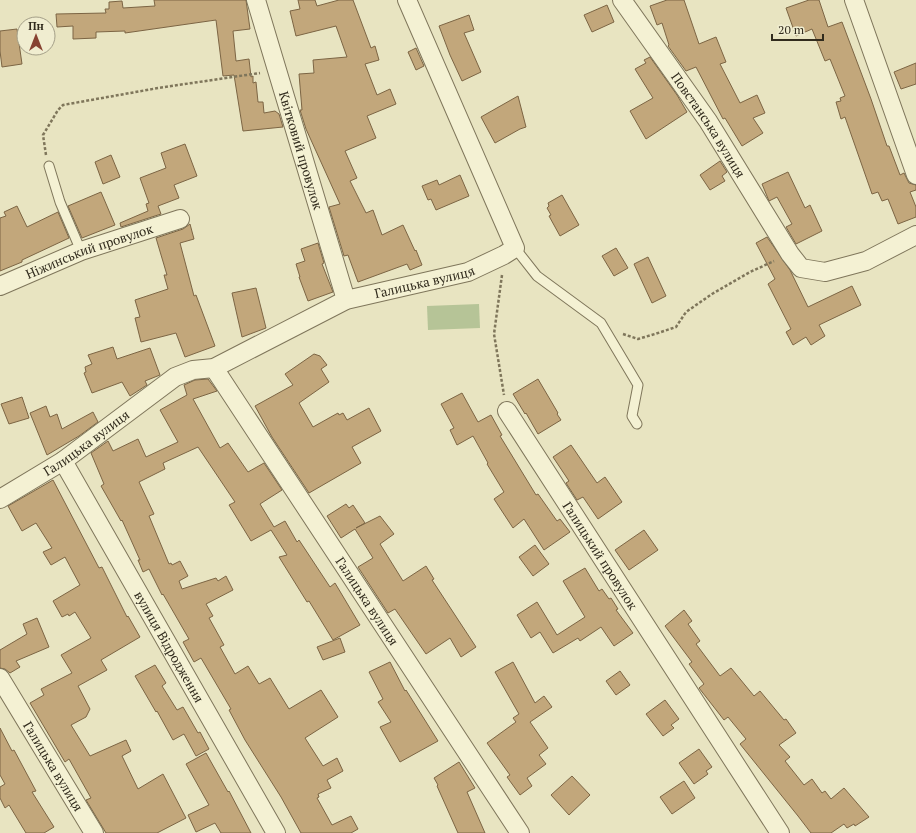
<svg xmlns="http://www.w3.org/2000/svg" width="916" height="833" font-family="'PT Serif',serif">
<rect width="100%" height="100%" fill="#e8e4c1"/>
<path fill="#b6c497" d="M 479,304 L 480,328 L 428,330 L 427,306 Z"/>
<path fill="#c2a77b" stroke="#7c6544" d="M 154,0 L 246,0 L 250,29 L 233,31 L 236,61 L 249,59 L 251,77 L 253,76 L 253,83 L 256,82 L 258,102 L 263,102 L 264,113 L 275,111 L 279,114 L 283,127 L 243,131 L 234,75 L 223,76 L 216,20 L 125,33 L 125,31 L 96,32 L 96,38 L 73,39 L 73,26 L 57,27 L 56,14 L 106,13 L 105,9 L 109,9 L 109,2 L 122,1 L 123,8 L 155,6 Z
M 298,0 L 315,0 L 317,6 L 339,0 L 353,0 L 371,48 L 375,46 L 379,60 L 365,64 L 377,95 L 390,89 L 396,104 L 367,116 L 376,138 L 345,151 L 357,178 L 350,181 L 366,213 L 373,210 L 382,235 L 403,225 L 415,251 L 416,250 L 422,265 L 410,270 L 407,264 L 358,282 L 348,255 L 344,256 L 329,207 L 340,204 L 306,129 L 300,110 L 302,110 L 299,74 L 314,73 L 313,60 L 347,57 L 336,26 L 296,36 L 290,11 L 300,9 Z
M 667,0 L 684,0 L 699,44 L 716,37 L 726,62 L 720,64 L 740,103 L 757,95 L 765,113 L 753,118 L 763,133 L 742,146 L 725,118 L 723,119 L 696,67 L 686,71 L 668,46 L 669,45 L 662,23 L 657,25 L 650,6 Z
M 809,0 L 819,0 L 828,27 L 842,22 L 871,99 L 887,146 L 889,146 L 900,175 L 904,173 L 909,183 L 916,185 L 916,190 L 910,192 L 916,207 L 916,217 L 898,224 L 888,199 L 882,201 L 878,192 L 872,194 L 845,117 L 841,119 L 836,102 L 841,101 L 840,98 L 845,96 L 830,59 L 825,61 L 812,29 L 796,36 L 786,8 Z
M 607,5 L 614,22 L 592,32 L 584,15 Z
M 469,15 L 474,30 L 464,33 L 481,72 L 462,81 L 450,55 L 439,26 Z
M 17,29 L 22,64 L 2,67 L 0,51 L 0,31 Z
M 416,48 L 424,66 L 416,70 L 408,52 Z
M 650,57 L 677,95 L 687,112 L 646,139 L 630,111 L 653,98 L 635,69 L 646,63 L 644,60 Z
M 916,63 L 916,84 L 901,89 L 894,72 Z
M 518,96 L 526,127 L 520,129 L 495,143 L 481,117 Z
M 185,144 L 197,176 L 174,185 L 179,198 L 158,206 L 161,214 L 121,227 L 120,223 L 148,211 L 146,204 L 149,203 L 140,178 L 166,168 L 161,153 Z
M 111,155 L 120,177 L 103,184 L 95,162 Z
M 720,161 L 727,172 L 722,176 L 725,181 L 710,190 L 700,175 Z
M 788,172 L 805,208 L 810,205 L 822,231 L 796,244 L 786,227 L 792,224 L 777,197 L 769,201 L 762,184 Z
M 460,175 L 469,196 L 436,210 L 431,199 L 428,200 L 422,186 L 437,180 L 439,185 Z
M 101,192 L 115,225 L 82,238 L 68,206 Z
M 562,195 L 579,225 L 560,236 L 549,216 L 551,215 L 547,208 L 549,206 L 548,203 Z
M 17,206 L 27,227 L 58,212 L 69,238 L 22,260 L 22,262 L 0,271 L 0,218 L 6,216 L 4,212 Z
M 190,224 L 194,239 L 180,243 L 194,296 L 196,295 L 215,346 L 185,357 L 176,333 L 141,342 L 135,318 L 140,317 L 135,300 L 168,289 L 164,275 L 167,275 L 156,238 L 183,229 Z
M 767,237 L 790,270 L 808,307 L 852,286 L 861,305 L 819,325 L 825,336 L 811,345 L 806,337 L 793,345 L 786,332 L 791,329 L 768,284 L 775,279 L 756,243 Z
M 318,243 L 324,263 L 322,264 L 333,292 L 308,301 L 299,277 L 300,277 L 296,264 L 305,261 L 301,249 Z
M 616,248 L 628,268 L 614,276 L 602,256 Z
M 648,257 L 666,296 L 652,303 L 634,264 Z
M 256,288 L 266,328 L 242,337 L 232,293 Z
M 113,347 L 117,359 L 150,348 L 160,375 L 145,381 L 147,385 L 130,396 L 122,382 L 92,393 L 84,373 L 86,372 L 85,367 L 92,364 L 88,355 Z
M 314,354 L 320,356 L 327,365 L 321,369 L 329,382 L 299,403 L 313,427 L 338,413 L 339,415 L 343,413 L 347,420 L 369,408 L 381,431 L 352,447 L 361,463 L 309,493 L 272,437 L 255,406 L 293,385 L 285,374 Z
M 208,379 L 217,391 L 193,399 L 220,448 L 228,443 L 248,472 L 264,463 L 282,490 L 260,504 L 274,527 L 285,521 L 297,542 L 299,540 L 330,587 L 335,583 L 360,625 L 333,640 L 309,601 L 307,602 L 279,557 L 287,555 L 271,530 L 251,541 L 229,505 L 235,502 L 198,447 L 163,463 L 165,469 L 139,482 L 154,514 L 149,516 L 169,564 L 171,563 L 172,565 L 180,561 L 188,576 L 179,581 L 182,589 L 216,578 L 218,581 L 226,576 L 233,590 L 206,604 L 213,616 L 209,618 L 224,645 L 220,647 L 235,674 L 248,666 L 259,684 L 270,678 L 289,709 L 321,690 L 338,717 L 305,738 L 323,766 L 337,758 L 343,771 L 327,780 L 331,788 L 318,794 L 319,797 L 317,798 L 332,825 L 351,816 L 358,829 L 351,833 L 301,833 L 281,797 L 245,740 L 229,710 L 231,709 L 201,658 L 194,662 L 183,642 L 189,639 L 163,594 L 162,595 L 149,569 L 143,572 L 138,560 L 140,560 L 122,520 L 121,521 L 101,486 L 104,484 L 91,453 L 108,441 L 113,451 L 138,439 L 146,457 L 178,442 L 160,410 L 187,395 L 184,385 L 195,380 Z
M 538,379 L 558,413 L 557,414 L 561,420 L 538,434 L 526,413 L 525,414 L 513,394 Z
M 462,393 L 478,422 L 491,415 L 502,435 L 500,436 L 536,495 L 538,494 L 557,521 L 560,519 L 570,532 L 544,550 L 524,519 L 513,528 L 494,499 L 504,492 L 487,464 L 488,463 L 473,436 L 457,445 L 450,430 L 454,428 L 441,404 Z
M 22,397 L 29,418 L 9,424 L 1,404 Z
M 46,406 L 50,417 L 57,414 L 62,429 L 93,412 L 98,422 L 79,436 L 47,455 L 30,413 Z
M 571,445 L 597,483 L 605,477 L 622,502 L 598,519 L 583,497 L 577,500 L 566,483 L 569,481 L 553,457 Z
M 53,480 L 99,568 L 102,567 L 127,617 L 128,616 L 140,637 L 101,660 L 107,670 L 78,686 L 90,709 L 86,717 L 71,725 L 90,756 L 126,740 L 131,751 L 122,756 L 138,789 L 163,774 L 186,818 L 157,833 L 106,833 L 86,800 L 91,798 L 69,759 L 65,762 L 30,703 L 44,695 L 41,689 L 72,673 L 61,655 L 91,638 L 75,612 L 69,616 L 68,614 L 62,617 L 53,601 L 80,585 L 65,557 L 51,565 L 43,552 L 52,548 L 36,523 L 22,531 L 8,506 Z
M 346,504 L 349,508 L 353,505 L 365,523 L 356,528 L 380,516 L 394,534 L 380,544 L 403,581 L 426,566 L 434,579 L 432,580 L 476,647 L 461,657 L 450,638 L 426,654 L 395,609 L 388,613 L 358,567 L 373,558 L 355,529 L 341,538 L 327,516 Z
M 644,530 L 658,550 L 629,570 L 615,550 Z
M 535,545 L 549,564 L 533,576 L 519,557 Z
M 585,568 L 599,591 L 602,589 L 609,599 L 611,598 L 618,609 L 616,610 L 633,633 L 614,646 L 601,627 L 580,641 L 578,638 L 553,653 L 540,632 L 531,638 L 517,615 L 537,602 L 557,635 L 585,617 L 563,581 Z
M 684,610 L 692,621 L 688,624 L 700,641 L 696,644 L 720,676 L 731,668 L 754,696 L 760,691 L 784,720 L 786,719 L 796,733 L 779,745 L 790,757 L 785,761 L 804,785 L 812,779 L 822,793 L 825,791 L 831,799 L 844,788 L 869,817 L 855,826 L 854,824 L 847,828 L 844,824 L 831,833 L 811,833 L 798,816 L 740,744 L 746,739 L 728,717 L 724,720 L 699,688 L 704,684 L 689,664 L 692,662 L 665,626 Z
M 37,618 L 49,647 L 16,661 L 20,667 L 10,673 L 5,669 L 0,668 L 0,650 L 27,634 L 23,624 Z
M 340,638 L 345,652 L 323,660 L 317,647 Z
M 390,662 L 405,691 L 406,690 L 438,741 L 400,762 L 380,727 L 391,722 L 378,702 L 383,699 L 369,672 Z
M 513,662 L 535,703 L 544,696 L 552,707 L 530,722 L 548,748 L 539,755 L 546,764 L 527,778 L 532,786 L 520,795 L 507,777 L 510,775 L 487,743 L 516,722 L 513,718 L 519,714 L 495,672 Z
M 155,665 L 166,683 L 162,686 L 177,710 L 183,707 L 198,733 L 200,732 L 209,749 L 196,756 L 184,734 L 173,740 L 157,711 L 156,712 L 135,676 Z
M 620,671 L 630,685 L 616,695 L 606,681 Z
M 665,700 L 679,719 L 671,725 L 674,728 L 663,736 L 646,714 Z
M 0,728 L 12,751 L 14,750 L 36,791 L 32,792 L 54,827 L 44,833 L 26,833 L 9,805 L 5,808 L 0,798 L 0,787 L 5,784 L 0,775 Z
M 699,749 L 712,767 L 706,771 L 708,774 L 694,784 L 679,763 Z
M 206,753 L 228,792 L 229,791 L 251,833 L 221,833 L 215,823 L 196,832 L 188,815 L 209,805 L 186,764 Z
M 459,762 L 475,788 L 467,792 L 485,833 L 458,833 L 437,786 L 438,785 L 434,778 Z
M 572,776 L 590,795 L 569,815 L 551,795 Z
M 684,781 L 695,798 L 672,814 L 660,797 Z"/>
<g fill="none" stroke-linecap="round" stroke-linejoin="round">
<defs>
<path id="lane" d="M 49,166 L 60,202 L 81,251
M 515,248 L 537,276 L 601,323 L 638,385 L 632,416 L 637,424"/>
<g id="street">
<path id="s1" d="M 256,0 L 346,300"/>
<path id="s2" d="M 622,0 L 708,121 L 790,254 L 801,268 L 825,272 L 866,261 L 916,235"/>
<path d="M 854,0 L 916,175"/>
<path id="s3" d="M 0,286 L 81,251 L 180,219"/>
<path id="s4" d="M 214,368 L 520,833"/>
<path id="s5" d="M 507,411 L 780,833"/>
<path id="s6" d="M 63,461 L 276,833"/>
<path id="s7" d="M 0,499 L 63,461 L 175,377 L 193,370 L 214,368 L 346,300 L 468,272 L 504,255 L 515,248 L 407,0"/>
<path id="s8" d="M 0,678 L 94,833"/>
</g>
</defs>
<use href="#lane" stroke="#7f765b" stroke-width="11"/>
<use href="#street" stroke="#7f765b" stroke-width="20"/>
<path stroke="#7f765b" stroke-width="2.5" stroke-dasharray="3 2" stroke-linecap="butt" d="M 46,155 L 43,135 L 58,110 L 63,105 L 158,88 L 260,73
M 502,275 L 494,334 L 504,395
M 623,334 L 638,339 L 655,334 L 676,327 L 686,312 L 712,294 L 750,272 L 774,261"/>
<use href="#lane" stroke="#f4f1d3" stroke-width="9"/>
<use href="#street" stroke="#f4f1d3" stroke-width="18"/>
</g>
<g text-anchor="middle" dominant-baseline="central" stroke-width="3.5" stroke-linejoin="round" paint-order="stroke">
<g font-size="13" fill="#312b1d" stroke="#f0edd0">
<text stroke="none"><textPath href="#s2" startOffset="152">Повстанська вулиця</textPath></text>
<text stroke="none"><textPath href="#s1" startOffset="157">Квітковий провулок</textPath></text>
<text stroke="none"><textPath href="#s3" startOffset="96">Ніжинський провулок</textPath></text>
<text stroke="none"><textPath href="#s7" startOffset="483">Галицька вулиця</textPath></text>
<text stroke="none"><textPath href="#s7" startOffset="103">Галицька вулиця</textPath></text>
<text stroke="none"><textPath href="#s5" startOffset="172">Галицький провулок</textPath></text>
<text stroke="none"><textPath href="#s4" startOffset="279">Галицька вулиця</textPath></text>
<text stroke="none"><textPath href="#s6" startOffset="214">вулиця Відродження</textPath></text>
<text stroke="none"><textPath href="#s8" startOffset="103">Галицька вулиця</textPath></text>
</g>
</g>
<g transform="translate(36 36)"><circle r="19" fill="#f0edd0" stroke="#a49f88"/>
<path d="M0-3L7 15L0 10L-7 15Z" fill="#874332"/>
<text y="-6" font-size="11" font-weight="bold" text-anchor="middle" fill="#312b1d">Пн</text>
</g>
<path d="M772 34v6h51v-6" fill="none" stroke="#312b1d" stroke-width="2"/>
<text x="778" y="34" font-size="12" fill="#312b1d" stroke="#f0edd0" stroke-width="3" paint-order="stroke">20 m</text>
</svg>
